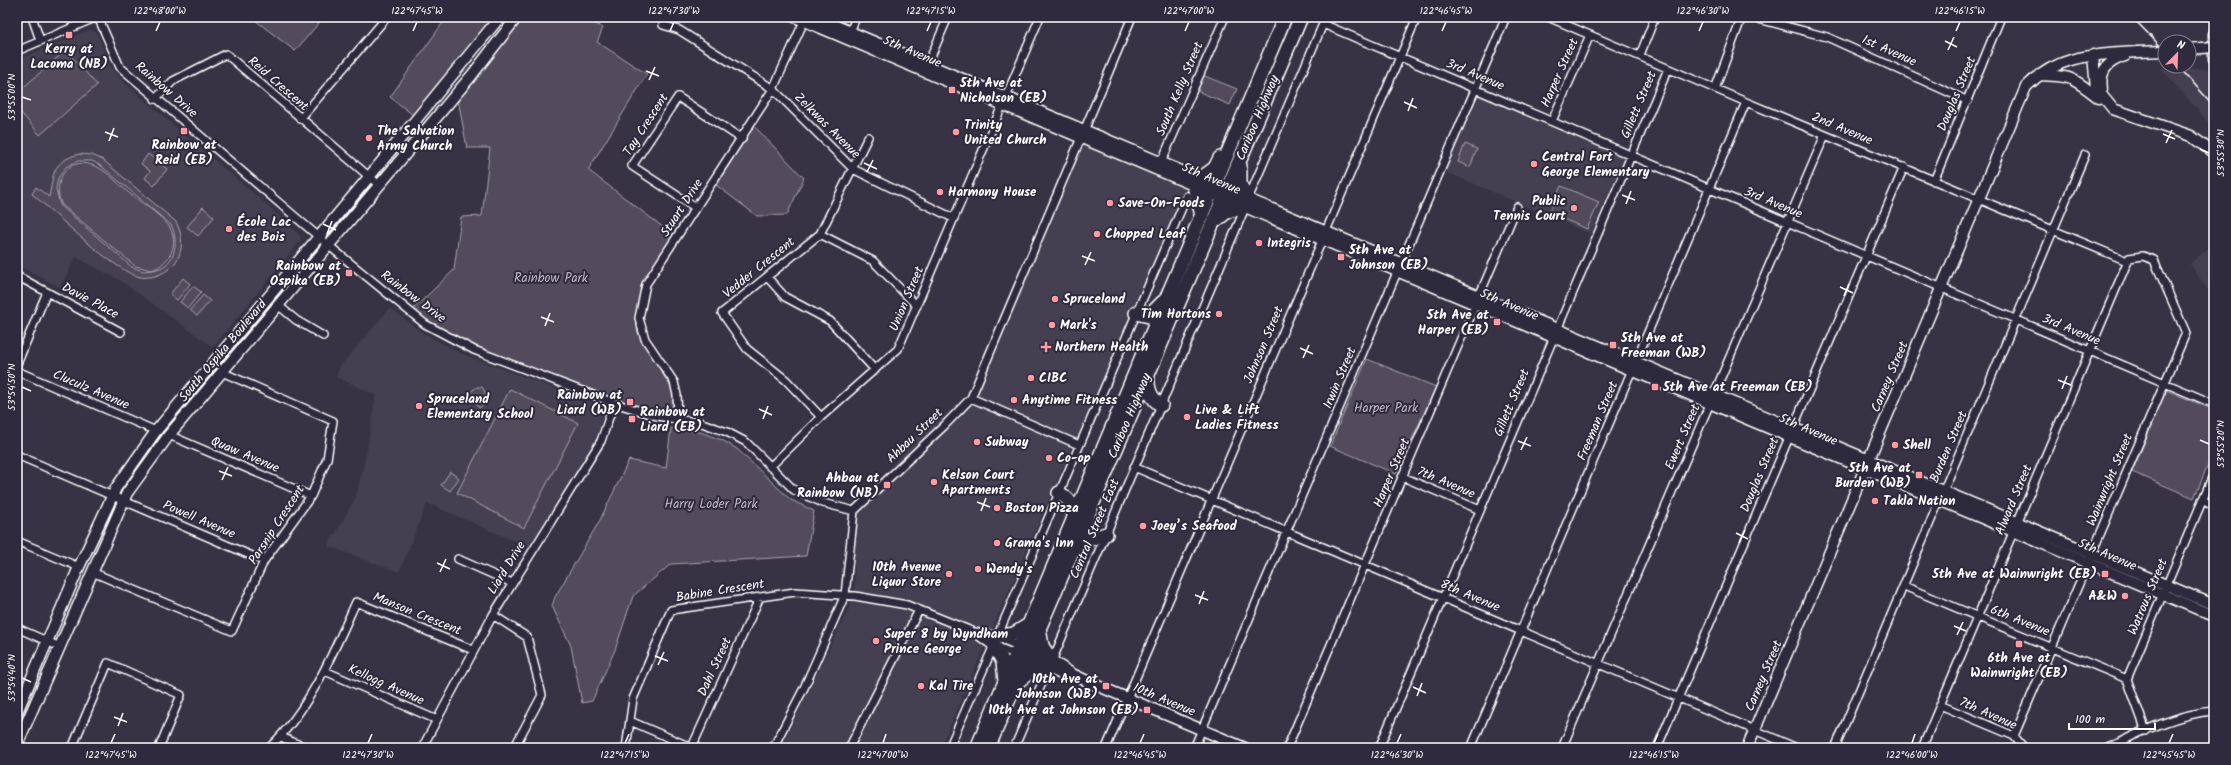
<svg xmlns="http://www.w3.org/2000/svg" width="2231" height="765" font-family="Kalam,sans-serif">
<rect width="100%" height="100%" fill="#373345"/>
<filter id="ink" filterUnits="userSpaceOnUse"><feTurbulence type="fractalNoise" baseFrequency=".025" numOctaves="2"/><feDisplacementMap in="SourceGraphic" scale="8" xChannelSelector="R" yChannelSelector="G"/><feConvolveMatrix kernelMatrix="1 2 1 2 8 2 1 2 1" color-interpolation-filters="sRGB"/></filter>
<g filter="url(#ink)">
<path fill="#444051" d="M 89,30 L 96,32 L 111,67 L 123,82 L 267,205 L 300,236 L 301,240 L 213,347 L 121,281 L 76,257 L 60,287 L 17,265 L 17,60 Z
M 2161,68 L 2208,69 L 2214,76 L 2214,129 Z
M 1477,93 L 1624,157 L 1591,234 L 1444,171 Z
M 1082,142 L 1186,188 L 1077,441 L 1075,440 L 940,748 L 781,748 L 855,596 L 854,511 L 920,432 L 976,395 Z
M 2214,243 L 2214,299 L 2190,264 Z
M 390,308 L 421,332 L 462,354 L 605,407 L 596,440 L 529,547 L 427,503 L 399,572 L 328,546 L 356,497 L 366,456 L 376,395 L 336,377 L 340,366 Z"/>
<path fill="#514c5c" stroke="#a8a6ae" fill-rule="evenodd" d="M 251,17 L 324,17 L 295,51 Z
M 447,17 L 502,17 L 417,118 L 390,97 Z
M 520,17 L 583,17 L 603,28 L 597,42 L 647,74 L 588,170 L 676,237 L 641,300 L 637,331 L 673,391 L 672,417 L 618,401 L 474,347 L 411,311 L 454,270 L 461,217 L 482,216 L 490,148 L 467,148 L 457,94 Z
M 66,50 L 97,85 L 40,135 L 17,108 L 17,93 Z
M 1202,75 L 1237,89 L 1230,105 L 1195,90 Z
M 754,126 L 804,178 L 787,215 L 757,216 L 716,185 Z
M 1465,144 L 1477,149 L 1470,167 L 1458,162 Z
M 79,154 L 92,155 L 103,160 L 176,222 C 183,235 184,250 175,263 C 167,273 153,279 140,277 C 115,272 55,213 32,194 L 36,187 L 49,197 C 54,174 51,162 79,154 ZM 78,161 L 92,161 L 101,166 L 171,225 C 180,242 175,268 152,270 C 170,263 180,244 169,226 C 163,217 138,200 129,193 C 118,184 106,169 92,165 C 66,156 51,184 62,205 L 135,266 L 152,270 L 143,271 L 132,267 L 60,205 L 56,189 L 58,178 L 66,167 Z
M 148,154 L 167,169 L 154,186 L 145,178 L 150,171 L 141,164 Z
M 1561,186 L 1599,202 L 1587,229 L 1549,213 Z
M 203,207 L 214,217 L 198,236 L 187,227 Z
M 183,278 L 190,284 L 177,300 L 170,294 Z
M 193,286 L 201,292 L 188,308 L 180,302 Z
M 203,295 L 210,301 L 197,316 L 190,310 Z
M 1367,359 L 1436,387 L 1396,474 L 1330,446 Z
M 477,387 L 482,387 L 485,392 L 485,404 L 479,408 L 469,393 Z
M 510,389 L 578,423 L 524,528 L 457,493 Z
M 2166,390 L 2214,410 L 2214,451 L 2194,498 L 2132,472 Z
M 671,428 L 700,432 L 722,440 L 737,449 L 791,500 L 814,511 L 806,556 L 671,564 L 633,596 L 615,650 L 592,701 L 582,703 L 571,646 L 552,606 L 555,597 L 600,520 L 629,460 L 666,468 Z
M 450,472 L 459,478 L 450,491 L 441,485 Z"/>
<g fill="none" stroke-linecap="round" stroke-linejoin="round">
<defs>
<path id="street" d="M 32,17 L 40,40
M 98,17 L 120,67 L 333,249 L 425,324 L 474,350 L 614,403 L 657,416 L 702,423 L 727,432 L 746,442 L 794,490 L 823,503 L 854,511
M 1548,17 L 1746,102 L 2127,261
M 1751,17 L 1827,37 L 1968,101
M 1323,24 L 2214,404
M 663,25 L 679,30 L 773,89 L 853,169 L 953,218
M 849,35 L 856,17
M 17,51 L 97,17
M 1640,55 L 1655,17
M 926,68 L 948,17
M 1715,89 L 1742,17
M 155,99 L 173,81 L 226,54 L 379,185
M 300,119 L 387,17
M 1552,121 L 1590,35
M 1160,165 L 1225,17
M 1934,181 L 2001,17
M 1248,199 L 1326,17
M 696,208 L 632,166 L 678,97 L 742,139
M 820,234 L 873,261 L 917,306
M 17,276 L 121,332
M 767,277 L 785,297 L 830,321 L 875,370
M 278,305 L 296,320 L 323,336
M 17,364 L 47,292
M 17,371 L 156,431
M 971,398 L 1079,445
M 821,417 L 786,380 L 747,349 L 722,313 L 820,234 L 868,137
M 678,419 L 677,395 L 674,382 L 645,339 L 639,318 L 646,284 L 773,89 L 806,17
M 169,435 L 311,496
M 17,455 L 264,561
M 770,467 L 821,417 L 898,349 L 1040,17
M 1134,467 L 1797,748
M 1403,477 L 1480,510
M 2202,500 L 2214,506
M 17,541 L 79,567
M 458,559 L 512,583
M 92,572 L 232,631 L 264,561 L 311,496 L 327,459 L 333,421 L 222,372
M 1904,586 L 2127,679
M 493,615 L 527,637 L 542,695 L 514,748
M 17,628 L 60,647
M 976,634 L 988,643 L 1017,655
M 997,637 L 1187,196
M 1052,661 L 1245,208
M 325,671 L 437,720
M 1940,705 L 2014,736 L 2024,748
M 630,721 L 693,748
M 2146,731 L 2127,679 L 2214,473
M 281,737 L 307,748
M 692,747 L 760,597
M 72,748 L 108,663 L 181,695 L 159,748
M 269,748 C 310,709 333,653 356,602 L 473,650
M 422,748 L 493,615 L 601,441 L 614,403
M 626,748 L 633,699 L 671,610 L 795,592 L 855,596 L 907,605 L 974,632 L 992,635 L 1020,647
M 773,748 L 804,688 L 845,595 L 854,511 L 944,426 L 971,398 L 1132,17
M 849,748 L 919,610
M 949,748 L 994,645
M 1014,748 L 1048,669
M 1106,748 L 1417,17
M 1194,748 L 1506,17
M 1287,748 L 1517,207
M 1379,748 L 1668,69
M 1471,748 L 1746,102
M 1562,748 L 1825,135
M 1657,748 L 1904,167
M 1835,748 L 2085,155
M 1922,748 L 2129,258 L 2143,256 L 2154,260 L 2186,333 L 2014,736
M 2109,748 C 2138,732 2181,713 2214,711"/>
<path id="secondary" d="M 795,17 L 2214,616
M 815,17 L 2214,605
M 2214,34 L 2214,59
M 2093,55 L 2096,88 L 2113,109 L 2191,136 L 2214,153
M 2039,75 C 2075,76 2072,78 2099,98
M 2102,89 C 2099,71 2108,61 2125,56
M 1024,649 L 1052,661 L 1072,674 L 1089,682 L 1245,748
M 1020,656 L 1059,673 L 1072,674
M 17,712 L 79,567 L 116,488 L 156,431 L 369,177 L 500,17
M 17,745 L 127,493 L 169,435 L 472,75 L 517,17
M 1747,748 L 2026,87 C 2059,54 2093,55 2137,52"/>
<path id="highway" d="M 1240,166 L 1240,184 L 1247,199
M 1200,179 L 1215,168 L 1220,158
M 1194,186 L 1202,215
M 1214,222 L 1228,211 L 1243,207
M 1136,313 L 1149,316 L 1163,302
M 1148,375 C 1147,388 1150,398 1161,405
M 1059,493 C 1070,499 1074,506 1074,519
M 1073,548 L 1084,541 L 1106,534
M 1039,628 L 1042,646 L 1052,661
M 997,637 L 1014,634 L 1030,624
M 994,645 L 1003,662 L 1005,681
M 1017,682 L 1030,672 L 1048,669
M 977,748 L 1285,17
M 988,748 L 1301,17"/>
</defs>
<use href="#street" stroke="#fff" stroke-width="10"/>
<use href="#secondary" stroke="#fff" stroke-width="13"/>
<use href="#highway" stroke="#fff" stroke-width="16"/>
<use href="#street" stroke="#2f2a3d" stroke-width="7"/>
<use href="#secondary" stroke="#2f2a3d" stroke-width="10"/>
<use href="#highway" stroke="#2f2a3d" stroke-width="13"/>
<path stroke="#fff" stroke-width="1.5" d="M 2132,17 L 2165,51
M 2178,66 L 2214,106"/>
<defs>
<path id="secondary-bridge" d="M 2189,49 L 2214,47
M 2137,52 L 2165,51"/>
</defs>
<use href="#secondary-bridge" stroke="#fff" stroke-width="13" stroke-linecap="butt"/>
<use href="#secondary-bridge" stroke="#2f2a3d" stroke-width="10"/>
</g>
</g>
<path fill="none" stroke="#fff" stroke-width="1.5" d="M 156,31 L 160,22M 413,31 L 417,22M 670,31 L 674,22M 927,31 L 931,22M 1185,31 L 1189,22M 1442,31 L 1446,22M 1699,31 L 1703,22M 1956,31 L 1960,22M 1945,41 L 1957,47M 1948,50 L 1954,37M 646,71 L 659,76M 649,80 L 655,67M 22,97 L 31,100M 1404,102 L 1417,108M 1408,111 L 1413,98M 105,132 L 118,137M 2163,134 L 2175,139M 109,141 L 114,128M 2166,143 L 2172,130M 2200,149 L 2209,153M 864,163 L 877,169M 867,172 L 873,160M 1622,195 L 1635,200M 1626,204 L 1631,191M 323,224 L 336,230M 327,234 L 332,221M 1082,256 L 1095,261M 1085,265 L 1091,252M 1840,287 L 1853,293M 1844,296 L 1849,284M 541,317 L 554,322M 545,326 L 550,313M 1300,348 L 1313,354M 1303,358 L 1309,345M 2058,380 L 2071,385M 22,387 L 31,391M 2062,389 L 2067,376M 759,409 L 772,415M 763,419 L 768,406M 2200,440 L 2209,444M 1518,441 L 1531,446M 1521,450 L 1527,437M 219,471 L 232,476M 222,480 L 228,467M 977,502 L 990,507M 981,511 L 986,498M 1736,533 L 1748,539M 1739,543 L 1745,530M 437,563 L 450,569M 440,572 L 446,559M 1195,595 L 1208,600M 1199,604 L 1204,591M 1954,626 L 1966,631M 1957,635 L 1963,622M 655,656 L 668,661M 658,665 L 664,652M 22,678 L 31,682M 1413,687 L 1426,693M 1417,696 L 1422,683M 114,717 L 127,722M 118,726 L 123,713M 111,743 L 115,734M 368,743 L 372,734M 625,743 L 629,734M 883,743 L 886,734M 1140,743 L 1144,734M 1397,743 L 1401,734M 1654,743 L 1658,734M 1912,743 L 1915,734M 2169,743 L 2173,734"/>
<g fill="#ff9aa2" stroke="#2f2a3d" stroke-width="1.5">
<rect x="65" y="31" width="8" height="8" rx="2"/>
<rect x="948" y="86" width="8" height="8" rx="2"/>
<rect x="180" y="127" width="8" height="8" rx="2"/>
<circle cx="956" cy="132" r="4"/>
<circle cx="369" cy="138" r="4"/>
<circle cx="1534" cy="164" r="4"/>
<circle cx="940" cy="192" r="4"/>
<circle cx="1110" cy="203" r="4"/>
<circle cx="1574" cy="208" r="4"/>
<circle cx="229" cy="229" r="4"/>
<circle cx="1097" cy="234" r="4"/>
<circle cx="1259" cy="243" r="4"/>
<rect x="1337" y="253" width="8" height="8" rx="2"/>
<rect x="345" y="269" width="8" height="8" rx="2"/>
<circle cx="1055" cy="299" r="4"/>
<circle cx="1219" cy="314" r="4"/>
<rect x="1493" y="318" width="8" height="8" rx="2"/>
<circle cx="1052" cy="325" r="4"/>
<rect x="1609" y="341" width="8" height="8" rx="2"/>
<path d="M1044 341h4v4h4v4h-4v4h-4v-4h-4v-4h4z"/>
<circle cx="1031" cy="378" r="4"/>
<rect x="1651" y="383" width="8" height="8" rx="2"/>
<circle cx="1014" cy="400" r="4"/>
<rect x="626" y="398" width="8" height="8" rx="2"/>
<circle cx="419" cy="406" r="4"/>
<circle cx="1187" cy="417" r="4"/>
<rect x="628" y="415" width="8" height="8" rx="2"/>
<circle cx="977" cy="442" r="4"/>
<circle cx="1895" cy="445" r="4"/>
<circle cx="1049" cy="458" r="4"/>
<rect x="1915" y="471" width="8" height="8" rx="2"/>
<circle cx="934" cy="482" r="4"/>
<rect x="883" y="481" width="8" height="8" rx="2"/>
<circle cx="1875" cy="501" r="4"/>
<circle cx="997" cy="508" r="4"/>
<circle cx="1143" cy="526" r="4"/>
<circle cx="997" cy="543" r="4"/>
<circle cx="978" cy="569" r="4"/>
<circle cx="949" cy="574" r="4"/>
<rect x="2101" y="570" width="8" height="8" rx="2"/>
<circle cx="2125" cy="596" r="4"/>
<circle cx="876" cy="641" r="4"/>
<rect x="2015" y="640" width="8" height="8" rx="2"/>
<circle cx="921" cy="686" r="4"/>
<rect x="1102" y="682" width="8" height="8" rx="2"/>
<rect x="1143" y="706" width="8" height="8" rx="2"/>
</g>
<g text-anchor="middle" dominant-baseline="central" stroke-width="4" stroke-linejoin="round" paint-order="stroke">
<g font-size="13" font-weight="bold" fill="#fff" stroke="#2f2a3d" text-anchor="start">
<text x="69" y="49" text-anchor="middle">Kerry at<tspan x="69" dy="15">Lacoma (NB)</tspan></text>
<text x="960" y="83">5th Ave at<tspan x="960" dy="15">Nicholson (EB)</tspan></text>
<text x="964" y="125">Trinity<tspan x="964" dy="15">United Church</tspan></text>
<text x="377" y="131">The Salvation<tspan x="377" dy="15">Army Church</tspan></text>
<text x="184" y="145" text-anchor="middle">Rainbow at<tspan x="184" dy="15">Reid (EB)</tspan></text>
<text x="1542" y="157">Central Fort<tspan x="1542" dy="15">George Elementary</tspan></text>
<text x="948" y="192">Harmony House</text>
<text x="1566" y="201" text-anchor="end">Public<tspan x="1566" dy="15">Tennis Court</tspan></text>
<text x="1118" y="203">Save-On-Foods</text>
<text x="237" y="222">École Lac<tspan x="237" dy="15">des Bois</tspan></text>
<text x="1105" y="234">Chopped Leaf</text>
<text x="1267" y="243">Integris</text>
<text x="1349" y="250">5th Ave at<tspan x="1349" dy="15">Johnson (EB)</tspan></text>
<text x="341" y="266" text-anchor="end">Rainbow at<tspan x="341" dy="15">Ospika (EB)</tspan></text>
<text x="1063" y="299">Spruceland</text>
<text x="1211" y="314" text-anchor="end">Tim Hortons</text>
<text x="1489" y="315" text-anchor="end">5th Ave at<tspan x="1489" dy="15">Harper (EB)</tspan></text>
<text x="1060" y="325">Mark's</text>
<text x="1621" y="338">5th Ave at<tspan x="1621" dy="15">Freeman (WB)</tspan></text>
<text x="1055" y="347">Northern Health</text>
<text x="1039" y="378">CIBC</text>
<text x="1663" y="387">5th Ave at Freeman (EB)</text>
<text x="622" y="395" text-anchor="end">Rainbow at<tspan x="622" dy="15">Liard (WB)</tspan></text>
<text x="427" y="399">Spruceland<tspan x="427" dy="15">Elementary School</tspan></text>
<text x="1022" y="400">Anytime Fitness</text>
<text x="1195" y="410">Live &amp; Lift<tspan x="1195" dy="15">Ladies Fitness</tspan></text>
<text x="640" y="412">Rainbow at<tspan x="640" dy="15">Liard (EB)</tspan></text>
<text x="985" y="442">Subway</text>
<text x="1903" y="445">Shell</text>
<text x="1057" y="458">Co-op</text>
<text x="1911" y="468" text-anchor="end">5th Ave at<tspan x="1911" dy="15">Burden (WB)</tspan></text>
<text x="942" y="475">Kelson Court<tspan x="942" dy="15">Apartments</tspan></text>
<text x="879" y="478" text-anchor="end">Ahbau at<tspan x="879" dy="15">Rainbow (NB)</tspan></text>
<text x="1883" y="501">Takla Nation</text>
<text x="1005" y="508">Boston Pizza</text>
<text x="1151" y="526">Joey’s Seafood</text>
<text x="1005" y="543">Grama's Inn</text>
<text x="941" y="567" text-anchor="end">10th Avenue<tspan x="941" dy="15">Liquor Store</tspan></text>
<text x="986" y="569">Wendy's</text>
<text x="2097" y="574" text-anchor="end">5th Ave at Wainwright (EB)</text>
<text x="2117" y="596" text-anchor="end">A&amp;W</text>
<text x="884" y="634">Super 8 by Wyndham<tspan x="884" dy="15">Prince George</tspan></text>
<text x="2019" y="658" text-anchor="middle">6th Ave at<tspan x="2019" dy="15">Wainwright (EB)</tspan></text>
<text x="1098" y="679" text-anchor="end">10th Ave at<tspan x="1098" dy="15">Johnson (WB)</tspan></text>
<text x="929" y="686">Kal Tire</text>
<text x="1139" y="710" text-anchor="end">10th Ave at Johnson (EB)</text>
</g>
<g font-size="13" fill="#fff" stroke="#2f2a3d">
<text transform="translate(1889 51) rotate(24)">1st Avenue</text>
<text transform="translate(912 52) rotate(23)">5th Avenue</text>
<text transform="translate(1560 73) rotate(-66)">Harper Street</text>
<text transform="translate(1475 75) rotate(23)">3rd Avenue</text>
<text transform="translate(278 84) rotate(41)">Reid Crescent</text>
<text transform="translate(1180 89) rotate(-67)">South Kelly Street</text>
<text transform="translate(166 90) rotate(41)">Rainbow Drive</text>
<text transform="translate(1957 94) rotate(-67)">Douglas Street</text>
<text transform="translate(1639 105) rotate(-67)">Gillett Street</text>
<text transform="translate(1258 118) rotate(-67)">Cariboo Highway</text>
<text transform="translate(646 125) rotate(-57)">Tay Crescent</text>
<text transform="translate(827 126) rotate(45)">Zelkwas Avenue</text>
<text transform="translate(1842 129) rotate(23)">2nd Avenue</text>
<text transform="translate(1211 179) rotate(23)">5th Avenue</text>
<text transform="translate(1773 203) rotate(23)">3rd Avenue</text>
<text transform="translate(682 208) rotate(-57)">Stuart Drive</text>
<text transform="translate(759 268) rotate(-39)">Vedder Crescent</text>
<text transform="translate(413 297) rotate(37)">Rainbow Drive</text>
<text transform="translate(907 299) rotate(-67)">Union Street</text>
<text transform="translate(90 301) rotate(28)">Davie Place</text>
<text transform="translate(1509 305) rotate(23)">5th Avenue</text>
<text transform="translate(2071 330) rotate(23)">3rd Avenue</text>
<text transform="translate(1264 345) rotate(-67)">Johnson Street</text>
<text transform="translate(223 351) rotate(-50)">South Ospika Boulevard</text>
<text transform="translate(1890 377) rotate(-67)">Carney Street</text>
<text transform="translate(1340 378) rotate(-67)">Irwin Street</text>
<text transform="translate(91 390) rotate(23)">Cluculz Avenue</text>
<text transform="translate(1512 403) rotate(-67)">Gillett Street</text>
<text transform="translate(1130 416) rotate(-67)">Cariboo Highway</text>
<text transform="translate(1598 421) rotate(-67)">Freeman Street</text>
<text transform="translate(1808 430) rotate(23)">5th Avenue</text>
<text transform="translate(915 436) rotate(-44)">Ahbau Street</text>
<text transform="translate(1683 437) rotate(-67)">Ewert Street</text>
<text transform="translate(1949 447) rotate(-67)">Burden Street</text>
<text transform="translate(245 455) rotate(23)">Quaw Avenue</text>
<text transform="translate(1392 473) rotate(-67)">Harper Street</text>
<text transform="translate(1760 475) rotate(-67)">Douglas Street</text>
<text transform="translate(2110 480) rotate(-67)">Wainwright Street</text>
<text transform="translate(1446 483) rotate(23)">7th Avenue</text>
<text transform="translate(2014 500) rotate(-67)">Alward Street</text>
<text transform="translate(199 520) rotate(23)">Powell Avenue</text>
<text transform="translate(277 525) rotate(-57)">Parsnip Crescent</text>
<text transform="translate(1095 529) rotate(-67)">Central Street East</text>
<text transform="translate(2107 555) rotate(23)">5th Avenue</text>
<text transform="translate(507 568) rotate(-58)">Liard Drive</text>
<text transform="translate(720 591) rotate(-9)">Babine Crescent</text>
<text transform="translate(1470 596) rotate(23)">8th Avenue</text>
<text transform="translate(2148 597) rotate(-67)">Watrous Street</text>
<text transform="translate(417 614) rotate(22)">Manson Crescent</text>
<text transform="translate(2020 621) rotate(22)">6th Avenue</text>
<text transform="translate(715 667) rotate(-65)">Dahl Street</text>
<text transform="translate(1764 676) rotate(-67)">Carney Street</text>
<text transform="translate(386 685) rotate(24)">Kellogg Avenue</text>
<text transform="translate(1164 700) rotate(23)">10th Avenue</text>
<text transform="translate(1988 714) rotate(24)">7th Avenue</text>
</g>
<g font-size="13" fill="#b9b7be" stroke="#2f2a3d">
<text x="551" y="278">Rainbow Park</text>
<text x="1386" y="408">Harper Park</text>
<text x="711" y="504">Harry Loder Park</text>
</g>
</g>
<rect width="2231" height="765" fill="none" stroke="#2f2a3d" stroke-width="44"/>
<g transform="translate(2177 54) rotate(23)"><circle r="19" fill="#2f2a3d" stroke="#827f8b"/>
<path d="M0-3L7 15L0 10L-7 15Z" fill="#ff9aa2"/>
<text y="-6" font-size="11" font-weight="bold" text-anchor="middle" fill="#ffffff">N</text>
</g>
<path d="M2069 723v6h86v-6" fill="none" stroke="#ffffff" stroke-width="2"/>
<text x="2075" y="723" font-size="12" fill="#ffffff" stroke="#2f2a3d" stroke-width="3" paint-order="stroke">100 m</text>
<rect x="22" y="22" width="2187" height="721" fill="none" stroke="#fff" stroke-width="1.5"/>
<g font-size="10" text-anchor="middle" fill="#fff">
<text x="160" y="14">122°48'00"W</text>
<text x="417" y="14">122°47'45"W</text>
<text x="674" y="14">122°47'30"W</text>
<text x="931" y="14">122°47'15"W</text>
<text x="1189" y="14">122°47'00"W</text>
<text x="1446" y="14">122°46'45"W</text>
<text x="1703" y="14">122°46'30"W</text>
<text x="1960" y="14">122°46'15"W</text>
<text transform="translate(11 97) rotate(-90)" y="4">53°55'00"N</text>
<text transform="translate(2220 153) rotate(-90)" y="4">53°55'30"N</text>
<text transform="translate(11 387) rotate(-90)" y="4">53°54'50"N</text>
<text transform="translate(2220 444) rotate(-90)" y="4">53°55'20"N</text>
<text transform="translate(11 678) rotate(-90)" y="4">53°54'40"N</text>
<text x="111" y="758">122°47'45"W</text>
<text x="368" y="758">122°47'30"W</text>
<text x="625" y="758">122°47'15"W</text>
<text x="883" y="758">122°47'00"W</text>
<text x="1140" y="758">122°46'45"W</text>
<text x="1397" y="758">122°46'30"W</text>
<text x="1654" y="758">122°46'15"W</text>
<text x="1912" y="758">122°46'00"W</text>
<text x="2169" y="758">122°45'45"W</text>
</g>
</svg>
